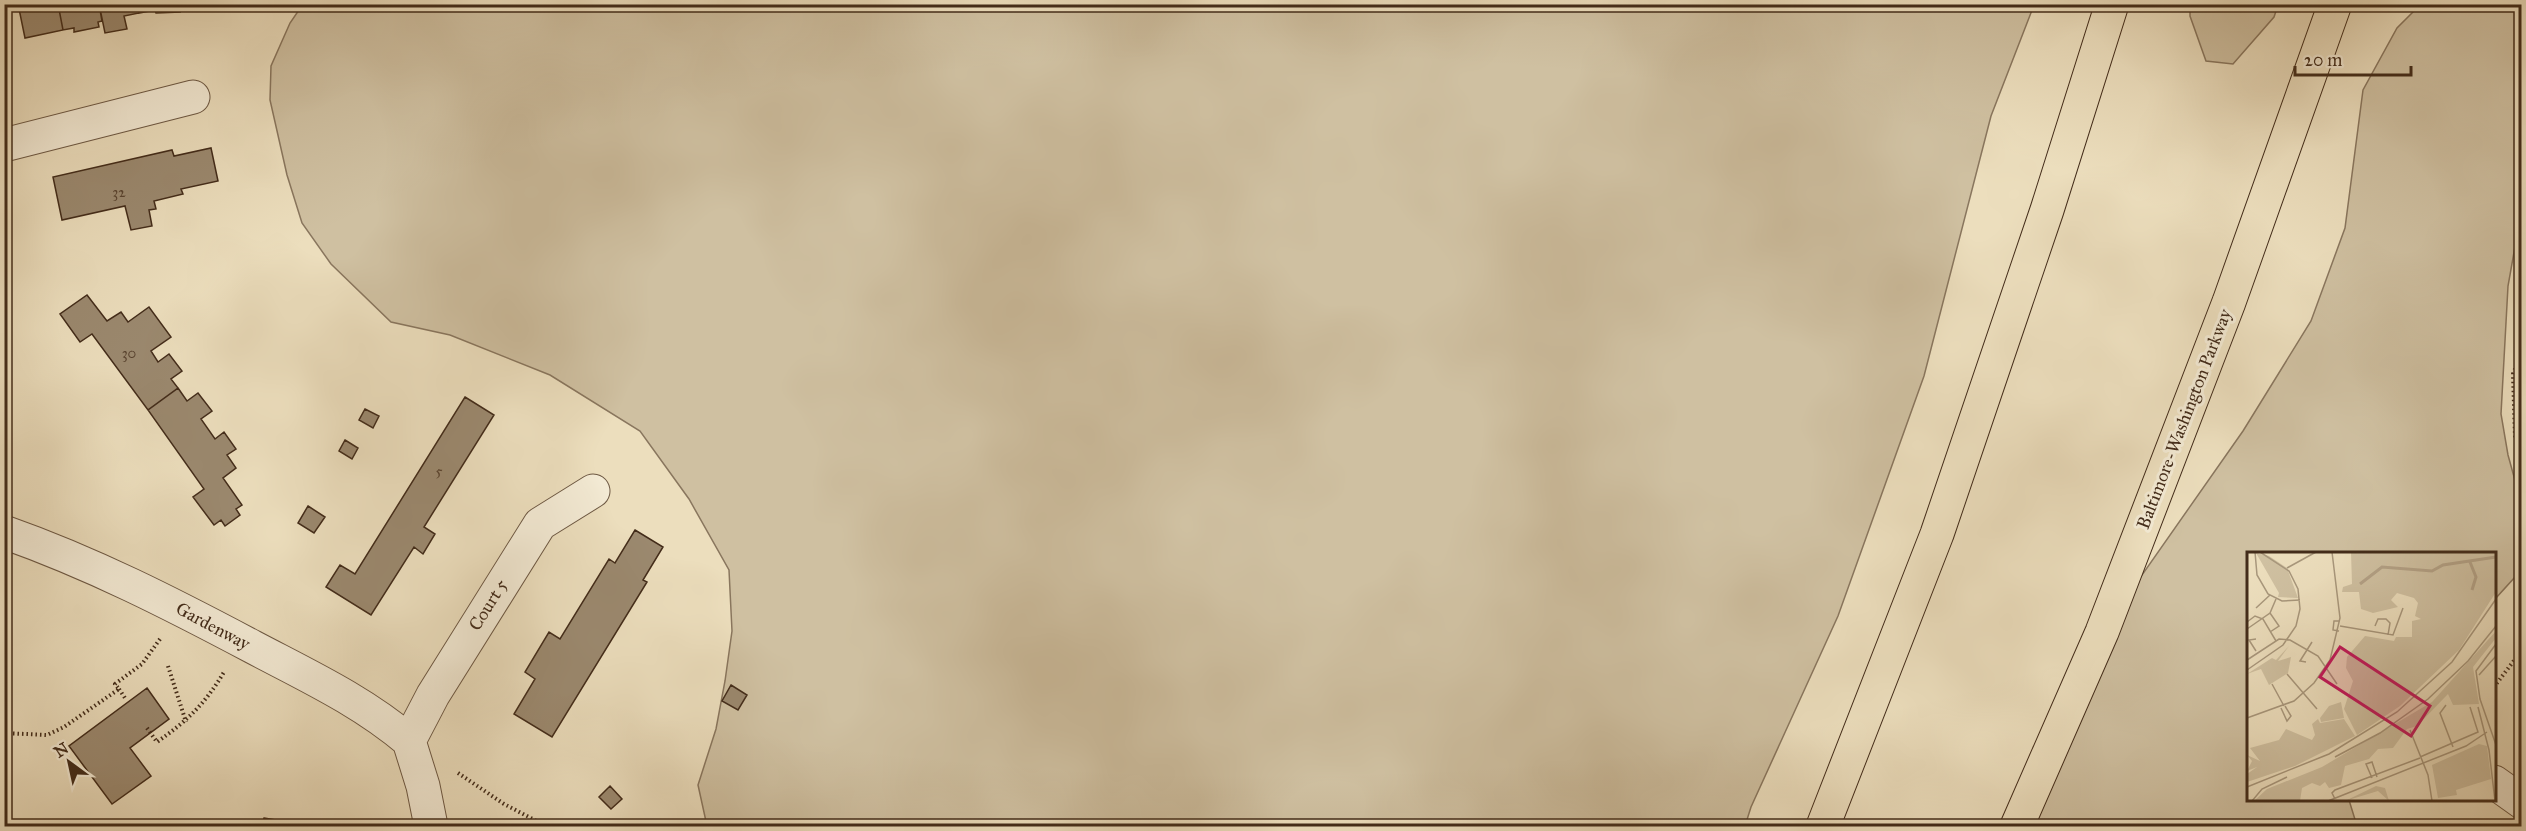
<svg xmlns="http://www.w3.org/2000/svg" width="2526" height="831" font-family="'IM FELL Great Primer',serif">
<rect width="100%" height="100%" fill="#ecdebd"/>
<filter id="stains"><feTurbulence type="fractalNoise" baseFrequency=".00333" numOctaves="4"/><feColorMatrix values="0 0 0 0 .2 0 0 0 0 .09 0 0 0 0 .02 0 0 0 .5 -.17"/></filter>
<radialGradient id="worn" r=".72"><stop offset=".6" stop-color="#630" stop-opacity="0"/><stop offset="1" stop-color="#630" stop-opacity=".3"/></radialGradient>
<path fill="#cfc0a1" stroke="#89765e" stroke-width="1.5" d="M 303,4 L 2034,5 L 1991,116 L 1924,376 L 1838,616 L 1751,807 L 1745,826 L 707,826 L 698,785 L 716,729 L 725,681 L 732,631 L 729,570 L 689,499 L 640,431 L 550,375 L 450,335 L 391,322 L 331,264 L 302,223 L 287,175 L 270,100 L 271,66 L 290,23 Z
M 2190,5 L 2190,4 L 2278,5 L 2274,17 L 2233,64 L 2206,61 L 2190,16 Z
M 2420,5 L 2521,5 L 2521,213 L 2508,286 L 2501,414 L 2508,455 L 2521,502 L 2521,560 L 2515,577 L 2495,599 L 2494,554 L 2248,554 L 2248,800 L 2349,800 L 2357,826 L 2017,826 L 2102,632 L 2243,431 L 2311,321 L 2345,228 L 2363,90 L 2397,28 Z"/>
<path fill="#9b896f" stroke="#432c1a" stroke-width="1.5" d="M 18,4 L 58,4 L 63,30 L 25,38 Z
M 58,4 L 99,4 L 102,21 L 98,22 L 99,27 L 74,32 L 74,28 L 63,30 Z
M 99,4 L 138,4 L 139,13 L 124,16 L 127,29 L 105,33 Z
M 138,4 L 181,4 L 178,5 L 180,12 L 156,13 L 155,10 L 139,13 Z
M 211,148 L 218,181 L 181,189 L 183,194 L 154,201 L 156,209 L 149,210 L 152,226 L 131,230 L 125,206 L 62,220 L 53,177 L 172,150 L 174,156 Z
M 87,295 L 107,321 L 121,312 L 128,322 L 149,307 L 171,337 L 151,351 L 158,362 L 169,354 L 182,371 L 171,379 L 178,388 L 148,410 L 92,334 L 80,342 L 60,314 Z
M 178,388 L 187,401 L 198,393 L 212,411 L 201,419 L 215,439 L 224,432 L 236,449 L 227,455 L 236,468 L 223,478 L 242,505 L 236,509 L 240,515 L 225,526 L 221,520 L 214,525 L 193,497 L 204,489 L 148,410 Z
M 465,397 L 494,415 L 424,527 L 435,534 L 423,554 L 414,547 L 371,615 L 326,587 L 340,565 L 355,574 Z
M 365,409 L 379,416 L 373,428 L 359,420 Z
M 345,440 L 358,448 L 352,459 L 339,451 Z
M 308,506 L 325,517 L 314,533 L 298,523 Z
M 635,530 L 663,547 L 643,580 L 647,582 L 552,737 L 514,714 L 535,679 L 525,672 L 549,632 L 560,639 L 609,559 L 615,563 Z
M 731,685 L 747,695 L 738,710 L 722,701 Z
M 147,688 L 169,719 L 130,748 L 151,776 L 112,804 L 69,746 Z
M 610,786 L 622,799 L 611,809 L 599,797 Z
M 264,818 L 299,824 L 299,826 L 247,826 L 248,820 L 263,822 Z"/>
<g fill="none" stroke-linecap="round" stroke-linejoin="round">
<defs>
<path id="minor" d="M 4,145 L 193,97
M 4,532 C 92,563 172,604 253,647 C 308,676 362,701 409,741
M 409,741 L 433,695 L 540,524 L 593,491
M 409,741 L 423,786 L 431,826
M 2494,782 L 2522,802"/>
<path id="highway" d="M 1823,826 L 1937,534 L 2047,210 L 2112,4
M 2017,826 L 2102,632 L 2229,302 L 2335,4"/>
</defs>
<use href="#minor" stroke="#6d5843" stroke-width="35"/>
<use href="#highway" stroke="#432c1a" stroke-width="35"/>
<path stroke="#432c1a" stroke-width="4" stroke-dasharray="1.5 3" stroke-linecap="butt" d="M 2522,352 L 2513,374 L 2515,436 L 2522,440
M 168,666 L 186,722
M 2494,687 L 2522,650
M 119,689 L 125,698
M 147,728 L 157,742 C 187,721 205,704 224,672
M 4,733 L 47,735 L 64,727 L 119,689 L 115,684 L 142,664 L 160,639
M 458,773 L 504,804 L 546,826"/>
<use href="#minor" stroke="#f3ead4" stroke-width="33"/>
<use href="#highway" stroke="#ecdebd" stroke-width="33"/>
</g>
<g text-anchor="middle" dominant-baseline="central" stroke-width="6" stroke-linejoin="round" paint-order="stroke">
<g font-size="15" fill="#59432f">
<text x="119" y="192">32</text>
<text x="129" y="353">30</text>
<text x="439" y="471">5</text>
</g>
<g font-size="18" fill="#432c1a" stroke="#f3ead4">
<text transform="translate(2184 419) rotate(-69)">Baltimore-Washington Parkway</text>
<text transform="translate(488 605) rotate(-58)">Court 5</text>
<text transform="translate(213 626) rotate(28)">Gardenway</text>
</g>
</g>
<g transform="translate(2247 552)">
<rect width="249" height="249" fill="#ecdebd"/>
<path d="M 104,0 L 249,0 L 249,40 L 212,98 L 153,154 L 110,183 L 97,157 L 106,129 L 99,116 L 100,105 L 118,84 L 147,89 L 149,85 L 165,85 L 165,69 L 174,67 L 168,64 L 171,51 L 167,46 L 150,41 L 144,48 L 151,55 L 126,61 L 114,57 L 112,40 L 95,40 L 96,35 L 105,32 ZM 9,1 L 22,4 L 40,16 L 51,46 L 31,45 L 32,41 ZM 249,79 L 249,86 L 226,115 L 232,152 L 206,153 L 201,142 L 170,174 L 160,177 L 146,196 L 131,197 L 122,207 L 98,214 L 94,233 L 82,236 L 78,230 L 73,234 L 65,231 L 55,236 L 53,249 L 7,249 L 20,237 L 75,215 L 185,150 ZM 42,94 L 31,109 L 44,105 L 41,121 L 22,133 L 14,117 L 0,122 L 25,106 L 29,108 ZM 94,150 L 97,166 L 74,170 L 73,166 L 82,154 ZM 71,167 L 73,171 L 97,167 L 108,184 L 48,214 L 0,230 L 0,222 L 10,215 L 0,219 L 5,209 L 0,203 L 13,209 L 3,196 L 32,188 L 39,177 L 65,188 L 68,183 L 65,172 ZM 232,192 L 240,194 L 244,227 L 209,238 L 210,243 L 191,246 L 185,213 ZM 129,234 L 138,236 L 142,249 L 131,239 L 98,249 Z" fill="#cfc0a1"/>
<path fill="none" stroke="#b3a186" stroke-width="3" d="M 223,10 L 229,25 L 225,38M 113,32 L 135,15 L 185,19 L 196,13 L 249,5"/>
<path fill="none" stroke="#a8977c" stroke-width="1.5" d="M 8,0 L 10,23 L 21,42 L 35,49 L 53,48M 40,16 L 69,0M 9,56 L 23,43M 23,61 L 32,74 L 23,80M 0,70 L 8,64 L 16,67 L 29,89M 93,74 L 146,83 L 156,56M 128,74 L 131,67 L 139,67 L 143,71 L 141,83M 0,77 L 23,61 L 29,47M 92,79 L 86,78 L 87,69 L 93,69M 9,87 L 2,88 L 9,99M 249,92 L 229,119 L 233,147 L 249,193M 0,108 L 32,87 L 43,88 L 71,104 L 90,132M 59,110 L 53,109 L 65,90M 0,118 L 36,93 L 49,74 L 53,57 L 51,37 L 42,19 L 13,0M 40,122 L 70,157M 232,123 L 249,104M 25,132 L 37,154M 199,153 L 193,161 L 206,195M 231,155 L 242,198 L 248,249M 34,156 L 40,169 L 44,164 L 38,154M 0,166 L 47,149 L 67,131 L 83,108 L 93,66 L 85,0M 163,178 L 181,223 L 185,249M 88,205 L 133,181 L 181,147 L 221,109 L 249,74M 173,205 L 231,180 L 223,155M 125,226 L 119,212 L 125,210 L 130,225M 0,235 L 82,202 L 150,160 L 205,110 L 249,47M 88,247 L 85,241 L 88,238 L 173,206M 5,249 L 15,237 L 40,225M 81,249 L 219,194 L 240,180"/>
<path fill="#c2185b" fill-opacity="0.15" stroke="#c2185b" stroke-width="3" d="M 93,95 L 183,154 L 164,184 L 73,125 Z"/>
<rect width="249" height="249" fill="none" stroke="#432c1a" stroke-width="3"/>
</g>
<rect width="2526" height="831" fill="none" stroke="#ecdebd" stroke-width="24"/>
<rect x="6" y="6" width="2514" height="819" fill="none" stroke="#432c1a" stroke-width="3"/>
<rect x="12" y="12" width="2502" height="807" fill="none" stroke="#432c1a" stroke-width="1.5"/>
<g transform="translate(69 762) rotate(327)" stroke="#f3ead4" stroke-width="4.5" paint-order="stroke">
<path d="M0-4.5L10 22L0 15L-10 22Z" fill="#432c1a"/>
<text y="-9" font-size="16" font-weight="bold" text-anchor="middle" fill="#432c1a">N</text>
</g>
<path d="M2295 66v9h116v-9" fill="none" stroke="#432c1a" stroke-width="3"/>
<text x="2304" y="66" font-size="18" fill="#432c1a" stroke="#f3ead4" stroke-width="4.5" paint-order="stroke">20 m</text>
<rect width="100%" height="100%" filter="url(#stains)"/>
<rect width="100%" height="100%" fill="url(#worn)"/>
</svg>
